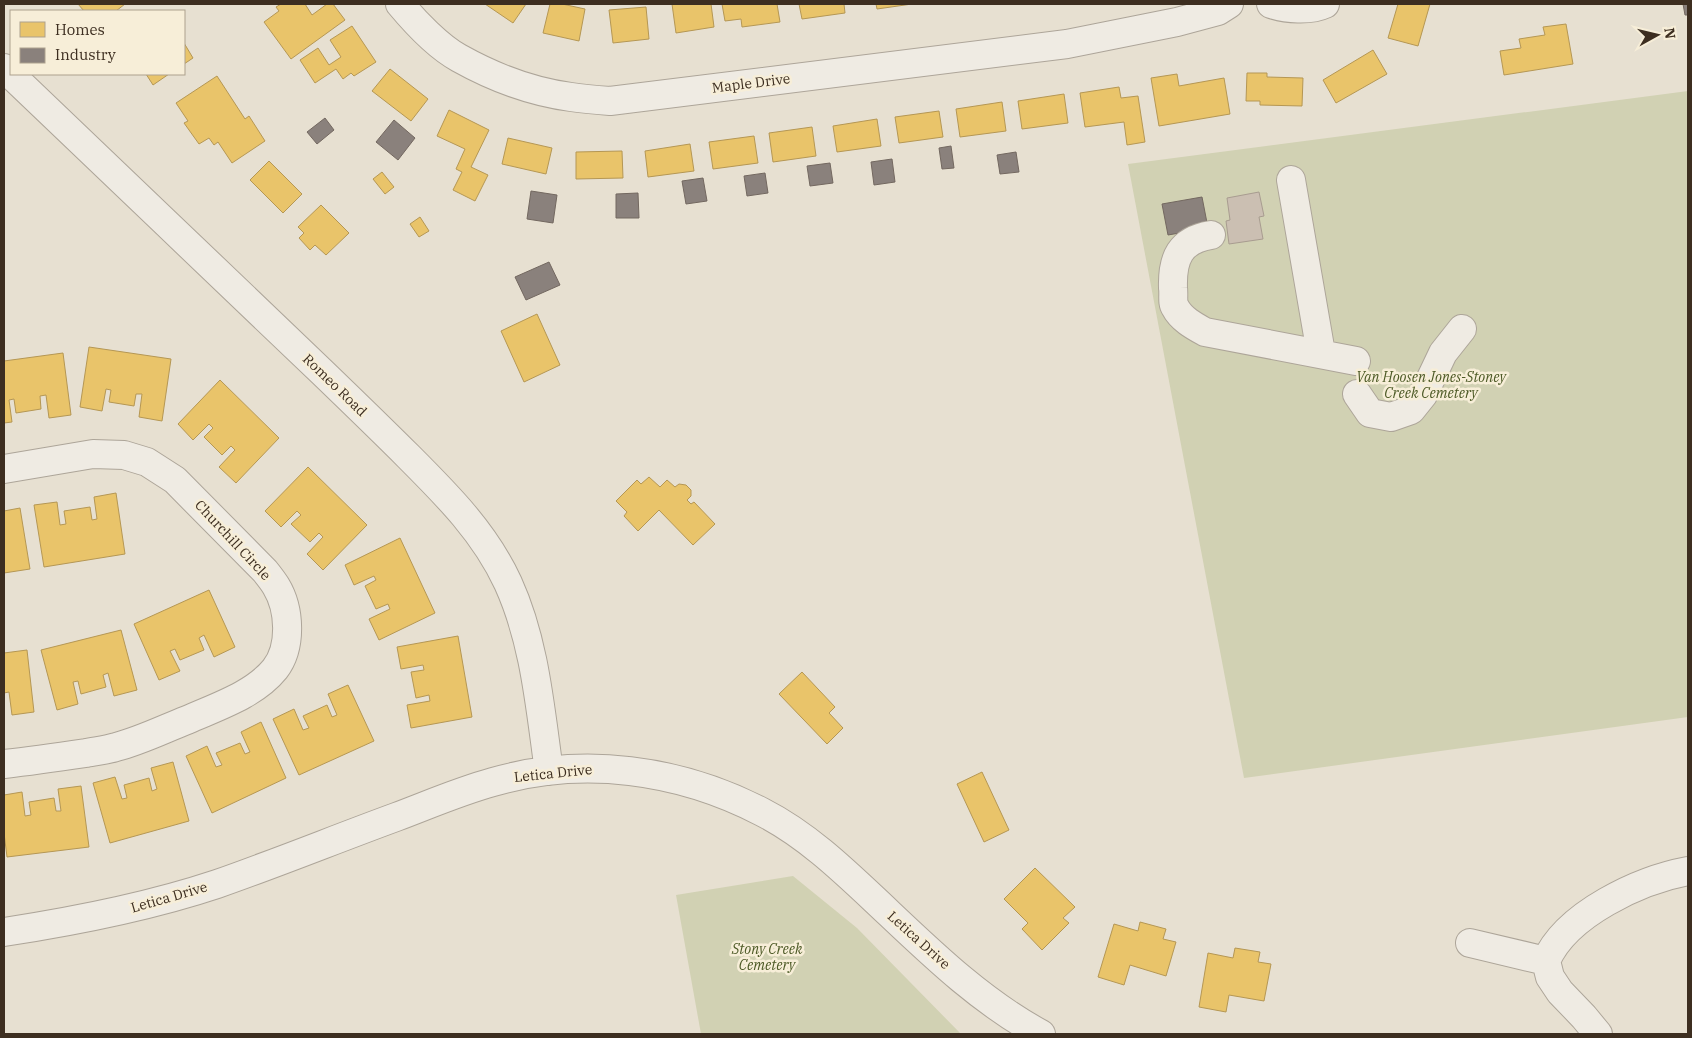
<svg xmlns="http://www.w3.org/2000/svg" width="1692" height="1038" font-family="'IBM Plex Serif',serif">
<rect width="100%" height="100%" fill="#e7e0d1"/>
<path fill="#d1d1b3" d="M 1688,91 L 1688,717 L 1244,778 L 1128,164 Z
M 793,876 L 857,928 L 961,1034 L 701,1034 L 676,895 Z"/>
<path fill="#e9c46a" stroke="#b59754" d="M 78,4 L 125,4 L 116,11 L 84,11 Z
M 281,4 L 305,4 L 312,15 L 327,4 L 333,4 L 345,20 L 291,59 L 264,22 L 279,11 L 276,7 Z
M 485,4 L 526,4 L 513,23 Z
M 550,4 L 562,4 L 585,9 L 579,41 L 543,33 Z
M 672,4 L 711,4 L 714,27 L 676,33 Z
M 722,4 L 777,4 L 780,22 L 742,27 L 741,19 L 725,21 Z
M 799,4 L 844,4 L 845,13 L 802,19 Z
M 876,4 L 912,4 L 877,9 Z
M 1398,4 L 1430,4 L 1418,46 L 1388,38 Z
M 646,7 L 649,39 L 613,43 L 609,10 Z
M 1566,24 L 1573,64 L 1504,75 L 1500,51 L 1521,48 L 1519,39 L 1545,35 L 1543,27 Z
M 352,26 L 376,62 L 354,76 L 351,73 L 343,79 L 336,69 L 315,83 L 300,60 L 318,48 L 329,65 L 341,57 L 330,40 Z
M 184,43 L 193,58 L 184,64 Z
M 1373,50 L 1387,74 L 1336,103 L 1323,80 Z
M 390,69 L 428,99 L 411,121 L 372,91 Z
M 1247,73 L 1267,73 L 1267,77 L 1303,78 L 1302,106 L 1260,105 L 1260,101 L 1246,101 Z
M 146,74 L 169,74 L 153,85 Z
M 1177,74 L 1179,86 L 1224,78 L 1230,114 L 1159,126 L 1151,78 Z
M 217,76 L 245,119 L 249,116 L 265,141 L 232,163 L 218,142 L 214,145 L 209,138 L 199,144 L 184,123 L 188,121 L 176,103 Z
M 1119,87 L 1121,98 L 1138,96 L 1145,142 L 1127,145 L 1124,122 L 1085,127 L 1080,93 Z
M 1064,94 L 1068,123 L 1022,129 L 1018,101 Z
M 1002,102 L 1006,131 L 960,137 L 956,109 Z
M 449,110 L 489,130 L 471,167 L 488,175 L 475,201 L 453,190 L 462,172 L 456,169 L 465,149 L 437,136 Z
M 939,111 L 943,137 L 899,143 L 895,117 Z
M 877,119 L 881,146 L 837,152 L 833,126 Z
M 812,127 L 816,156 L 773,162 L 769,133 Z
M 754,136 L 758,163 L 713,169 L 709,142 Z
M 508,138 L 552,148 L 546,174 L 502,164 Z
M 690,144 L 694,171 L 648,177 L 645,151 Z
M 622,151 L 623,178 L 576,179 L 576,152 Z
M 269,161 L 302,194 L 283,213 L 250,180 Z
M 382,172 L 394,187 L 385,194 L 373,179 Z
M 321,205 L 349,233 L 326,255 L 315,245 L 310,250 L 299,238 L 304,233 L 298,227 Z
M 420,217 L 429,231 L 419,237 L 410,224 Z
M 537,314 L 560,365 L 524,382 L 501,331 Z
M 89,347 L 171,359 L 162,421 L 139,417 L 142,394 L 136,394 L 134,406 L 109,402 L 111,390 L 106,389 L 102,411 L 80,407 Z
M 63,353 L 71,415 L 49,418 L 46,395 L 40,396 L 41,409 L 16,413 L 14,399 L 9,400 L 12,422 L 4,423 L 4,361 Z
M 220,380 L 279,438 L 236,483 L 219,467 L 235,450 L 231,446 L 222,455 L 204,437 L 213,428 L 209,424 L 193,440 L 178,424 Z
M 308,467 L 367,525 L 323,570 L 307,554 L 323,537 L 319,533 L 310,542 L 291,524 L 301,515 L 297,511 L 281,527 L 265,511 Z
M 649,477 L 660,487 L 667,480 L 675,487 L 679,484 L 686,485 L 691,490 L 691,496 L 687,500 L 691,504 L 694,502 L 715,524 L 693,545 L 659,510 L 638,531 L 624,516 L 627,512 L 616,501 L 637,480 L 641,484 Z
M 116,493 L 125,554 L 44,567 L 34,505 L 57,502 L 60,525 L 66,524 L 64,511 L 90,507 L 92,520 L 97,519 L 94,497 Z
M 20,508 L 30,569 L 4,573 L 4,511 Z
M 400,538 L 435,613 L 379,640 L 369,619 L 390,609 L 388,604 L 376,609 L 365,586 L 376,580 L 374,576 L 354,585 L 345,565 Z
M 209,590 L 235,647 L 214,657 L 204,635 L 199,638 L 204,650 L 180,660 L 175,649 L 170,651 L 180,671 L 159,680 L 134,624 Z
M 121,630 L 137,690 L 114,696 L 108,673 L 103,675 L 106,687 L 81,694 L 78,681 L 73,682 L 78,704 L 57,710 L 41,650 Z
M 458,636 L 472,717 L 411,728 L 407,705 L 430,701 L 429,695 L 416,698 L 411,672 L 424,670 L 423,665 L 401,669 L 397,647 Z
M 27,650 L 34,712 L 12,715 L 9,692 L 4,693 L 4,653 Z
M 802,672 L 835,707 L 829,713 L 843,728 L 827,744 L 779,694 Z
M 348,685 L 374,741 L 299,775 L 273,719 L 294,709 L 303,730 L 309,728 L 303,716 L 327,705 L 332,717 L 337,715 L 328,694 Z
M 261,722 L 286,778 L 212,813 L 186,756 L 207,746 L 216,767 L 222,765 L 216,753 L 240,743 L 245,754 L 250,752 L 241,732 Z
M 173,762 L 189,821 L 110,843 L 93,783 L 115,777 L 122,799 L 127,798 L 124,785 L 149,778 L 152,791 L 157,789 L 151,768 Z
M 982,772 L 1009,830 L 984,842 L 957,784 Z
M 81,786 L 89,847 L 7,857 L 4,833 L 4,795 L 22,792 L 25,816 L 31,815 L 29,802 L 54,798 L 56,811 L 61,811 L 58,789 Z
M 1035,868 L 1075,907 L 1063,918 L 1069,923 L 1042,950 L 1022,929 L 1028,923 L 1004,899 Z
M 1140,922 L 1166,929 L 1163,939 L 1176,942 L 1166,976 L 1130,965 L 1124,985 L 1098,977 L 1114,924 L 1138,931 Z
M 1235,948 L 1260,952 L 1258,962 L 1271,964 L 1264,1001 L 1229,995 L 1226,1012 L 1199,1007 L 1208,953 L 1233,958 Z"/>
<path fill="#8a817c" stroke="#736860" d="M 1683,4 L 1688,4 L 1688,15 L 1685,15 Z
M 325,118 L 334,130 L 317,144 L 307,132 Z
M 394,120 L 415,138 L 398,160 L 376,142 Z
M 951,146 L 954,168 L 942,169 L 939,148 Z
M 1016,152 L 1019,172 L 1000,174 L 997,155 Z
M 892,159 L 895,182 L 874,185 L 871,162 Z
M 830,163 L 833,183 L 810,186 L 807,166 Z
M 765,173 L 768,193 L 747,196 L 744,176 Z
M 703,178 L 707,201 L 686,204 L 682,181 Z
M 531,191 L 557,195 L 553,223 L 527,219 Z
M 638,193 L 639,218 L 616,218 L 616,194 Z
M 1202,197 L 1208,228 L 1168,235 L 1162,204 Z
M 549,262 L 560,285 L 526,300 L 515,277 Z"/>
<path fill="#cbbfb2" stroke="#a89c90" d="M 1259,192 L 1264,216 L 1259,217 L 1263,239 L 1229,244 L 1226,221 L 1230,220 L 1227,198 Z"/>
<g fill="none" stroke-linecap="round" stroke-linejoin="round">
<defs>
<path id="minor" d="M 400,4 C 415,22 439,47 459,58 C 493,77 533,92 571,97 C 584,99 597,100 610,101 L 1067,44 L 1177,22 L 1218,11 L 1229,4
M 1271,4 C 1286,9 1310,11 1325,4
M 4,68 C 110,170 217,271 323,373 C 352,401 381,429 409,457 C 447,495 485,533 508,583 C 535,642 540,708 549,771
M 1291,180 L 1321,353
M 1211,235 C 1180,240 1172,258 1173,288 C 1174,294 1172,303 1175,307 C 1181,319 1194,326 1205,332 L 1356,361
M 1357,394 L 1370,413 L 1391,417 L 1411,410 L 1423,395 L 1443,353 L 1462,329
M 4,469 L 93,454 L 124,455 L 147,462 L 175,480 L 265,571 C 269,576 273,581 276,586 C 290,609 292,647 275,669 C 254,695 216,707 187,720 C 164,729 140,741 116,747 C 107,750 96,751 86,753 C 59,757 31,761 4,764
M 4,932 C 76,921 148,907 217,884 C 277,863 336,839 396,817 C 428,805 460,791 493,782 C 583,756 679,769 762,812 C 805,834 840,867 875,900 C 927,949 978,1000 1041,1034
M 1470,943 L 1546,961 L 1550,977 L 1560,992 L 1584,1017 L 1598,1034
M 1546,961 C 1566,914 1640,880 1688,871"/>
</defs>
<use href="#minor" stroke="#ada599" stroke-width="30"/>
<use href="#minor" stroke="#efebe3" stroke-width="28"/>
</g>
<g text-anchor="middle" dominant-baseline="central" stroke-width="5" stroke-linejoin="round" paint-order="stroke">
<g font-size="14" fill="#3d2e20" stroke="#f7eed8">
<text transform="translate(751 83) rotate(-7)">Maple Drive</text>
<text transform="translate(335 385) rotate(44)">Romeo Road</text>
<text transform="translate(233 540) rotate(47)">Churchill Circle</text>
<text transform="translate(553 773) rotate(-6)">Letica Drive</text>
<text transform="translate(169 897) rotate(-16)">Letica Drive</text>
<text transform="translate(919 940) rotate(42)">Letica Drive</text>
</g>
<g font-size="14" font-style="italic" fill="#4d5a26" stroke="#f7eed8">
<text x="1431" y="377">Van Hoosen Jones-Stoney<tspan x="1431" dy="16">Creek Cemetery</tspan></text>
<text x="767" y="949">Stony Creek<tspan x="767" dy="16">Cemetery</tspan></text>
</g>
</g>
<rect width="1692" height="1038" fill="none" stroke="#3d2e20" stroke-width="10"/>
<rect x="10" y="10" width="175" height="65" fill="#f7eed8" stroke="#ada18e"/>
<rect x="20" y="22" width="25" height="15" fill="#e9c46a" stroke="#ada18e"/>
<text x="55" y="35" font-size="15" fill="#3d2e20">Homes</text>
<rect x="20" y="48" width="25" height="15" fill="#8a817c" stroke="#ada18e"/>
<text x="55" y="60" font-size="15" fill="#3d2e20">Industry</text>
<g transform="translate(1657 35) rotate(82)" stroke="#f7eed8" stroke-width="4" paint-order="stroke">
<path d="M0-4L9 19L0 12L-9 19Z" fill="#3d2e20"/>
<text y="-8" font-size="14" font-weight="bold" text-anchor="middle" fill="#3d2e20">N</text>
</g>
</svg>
